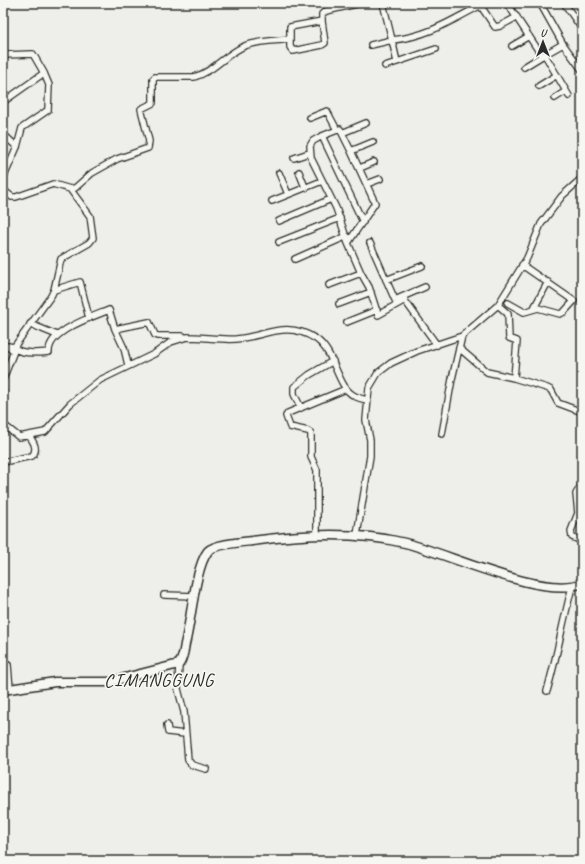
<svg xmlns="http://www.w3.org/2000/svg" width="585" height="864" font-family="Caveat,sans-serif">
<rect width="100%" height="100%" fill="#eeeeea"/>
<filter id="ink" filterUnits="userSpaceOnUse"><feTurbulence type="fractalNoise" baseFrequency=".025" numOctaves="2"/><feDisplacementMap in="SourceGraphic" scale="8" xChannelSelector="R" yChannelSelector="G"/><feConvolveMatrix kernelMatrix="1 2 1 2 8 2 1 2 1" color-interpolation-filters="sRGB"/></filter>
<g filter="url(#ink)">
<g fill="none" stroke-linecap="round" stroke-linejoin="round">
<defs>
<path id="street" d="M 383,3 L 392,40 C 428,37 454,19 485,3
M 507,3 L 542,56 L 563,44 L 540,3
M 564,3 L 582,29
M 480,5 L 495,27 L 500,26 L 517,17
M 290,39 L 290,47 L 293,51 L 322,45 L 325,43 L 322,21
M 563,44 L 582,70
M 371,45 L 392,40 L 397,62
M 512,46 L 529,36
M 3,55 L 33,54 L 44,73 L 3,102
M 545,55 L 569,96
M 385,66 L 436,49
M 524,67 L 542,56
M 539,86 L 557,75
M 555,98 L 566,91
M 310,118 L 327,111 L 337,130
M 342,133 L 366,123
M 3,134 L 17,147
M 322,136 L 340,129 L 351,151 L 373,142
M 294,158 L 309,153
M 360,168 L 374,162
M 299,172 L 305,187
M 279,173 L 288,194
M 3,179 L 17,147 L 22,128 L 48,110 L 49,85 L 44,73
M 367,184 L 380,179
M 3,190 L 12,197 L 16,197 L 53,184 L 70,189
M 272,201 L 322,181
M 279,221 L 331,199
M 279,242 L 340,218
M 348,243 L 336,208 L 311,158 L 310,146 L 313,141 L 322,136 L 363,222
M 370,243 L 395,300 L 425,287
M 295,259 L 347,236
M 361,273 L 369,287 L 378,315 L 405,300
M 386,280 L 422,266
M 329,285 L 361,273 L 348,243 L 375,203 L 351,151
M 54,290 L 80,282 L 89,318
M 403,298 L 437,345
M 508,303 L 524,312 L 538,308 L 560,314 L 564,312 L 574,301 L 522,265
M 339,304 L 371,292
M 498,305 L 508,314 L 509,338 L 517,341 L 514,378
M 534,308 L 548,282
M 347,322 L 377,310
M 30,324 L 57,335
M 115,329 L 124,348 L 128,365
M 14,347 C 20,355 40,353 49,352 C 48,331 92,317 109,310 L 115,329 L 149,322 L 155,335 L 158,336 L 183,336
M 459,348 L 487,372 L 514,378 L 547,388 L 551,390 L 558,403 L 582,412
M 3,379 L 14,351 L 8,346 L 14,347 L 51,296 L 54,290 L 61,259 L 89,243 L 93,238 L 90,216 L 70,189 L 75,188 L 92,173 L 117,159 L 148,148 L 149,141 L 141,109 L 153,103 L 153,79 L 155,77 L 194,77 C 214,72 227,52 247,45 C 260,41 276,41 290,39 L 290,27 L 322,21 L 322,14 L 326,11 L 361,3
M 3,391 L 3,393
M 301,408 L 294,394 L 294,387 L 309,375 L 333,361
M 3,422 L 5,426 L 19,437 L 45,432 L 70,404 L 100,380 L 154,354 L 171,342 L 187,337 C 203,337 220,340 236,339 C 267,336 286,320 316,339 C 335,352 337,386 353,395 C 357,398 363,399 367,400
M 442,434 L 452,379 L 462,336
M 3,462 L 32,456 C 38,450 34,442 29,436
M 582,484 L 576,494 L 578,513 L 571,531 L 572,537 L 582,541
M 317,535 L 317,470 L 311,457 L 311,433 L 308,431 L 290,427 L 286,416 L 288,413 L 346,389
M 357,535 L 370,456 L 370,440 L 366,420 L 369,388 L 378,373 L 391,363 L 417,351 L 462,336 L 498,305 L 527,258 L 541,224 L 562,196 L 582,178
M 164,595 L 195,596
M 179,664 L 178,689 L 184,712 L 188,760 L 192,765 L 206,769
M 8,665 L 10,689
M 547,691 C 557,656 563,621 572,587
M 167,725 L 168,732 L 185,734"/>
<path id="secondary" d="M 3,690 L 55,682 L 109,682 L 179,664 C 183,659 184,651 185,644 C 191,622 195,567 208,551 C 214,544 243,542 252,541 C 302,534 356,531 405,543 C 447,553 545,600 582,583"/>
</defs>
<use href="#street" stroke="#2b2b2b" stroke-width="8"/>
<use href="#secondary" stroke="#2b2b2b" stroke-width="11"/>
<use href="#street" stroke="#f6f6f2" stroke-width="5.5"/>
<use href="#secondary" stroke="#f6f6f2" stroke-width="8"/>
</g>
</g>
<g text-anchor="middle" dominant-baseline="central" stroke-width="3.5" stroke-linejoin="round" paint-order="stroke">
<g font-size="19" letter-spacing="1" fill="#2b2b2b" stroke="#f6f6f2">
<text x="159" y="680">CIMANGGUNG</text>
</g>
</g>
<rect width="585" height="864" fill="none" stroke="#f6f6f2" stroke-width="16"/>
<rect x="8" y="8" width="569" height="848" fill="none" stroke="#2b2b2b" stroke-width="1.5" filter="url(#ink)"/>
<g transform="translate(543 42)" stroke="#f6f6f2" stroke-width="3" paint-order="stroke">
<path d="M0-3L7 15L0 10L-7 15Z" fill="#2b2b2b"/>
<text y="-6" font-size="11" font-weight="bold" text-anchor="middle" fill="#2b2b2b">U</text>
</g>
</svg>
